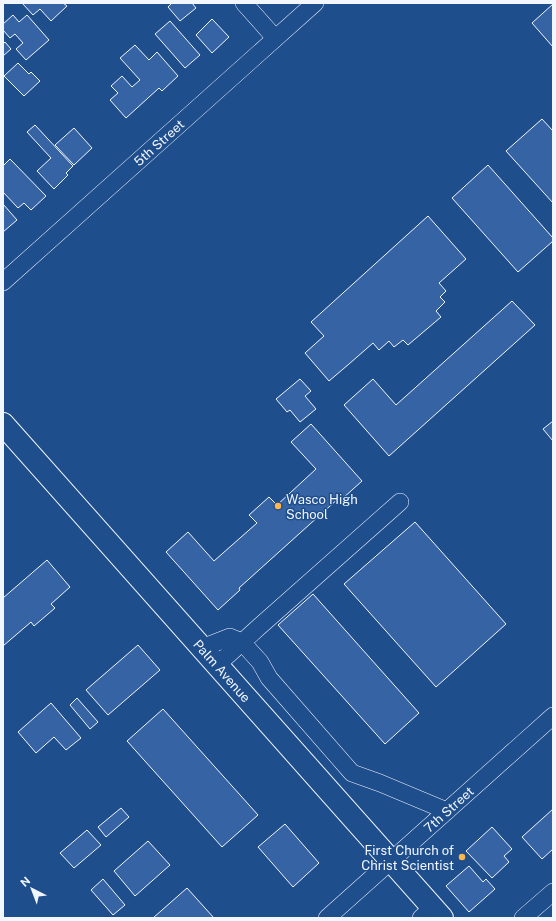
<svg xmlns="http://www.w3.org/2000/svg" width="556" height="921" font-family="'Public Sans',sans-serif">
<rect width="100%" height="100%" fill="#1f4e8c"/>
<path fill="#3563a3" stroke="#f2f6ff" d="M 22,3 L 63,3 L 67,6 L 51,21 L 40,9 L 33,15 Z
M 172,3 L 192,3 L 196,8 L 180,21 L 168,7 Z
M 553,4 L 553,47 L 532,23 Z
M 13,15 L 19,22 L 27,15 L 49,40 L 26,60 L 16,49 L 23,43 L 15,34 L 10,38 L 3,30 L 3,24 Z
M 212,19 L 229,37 L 212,53 L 196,35 Z
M 170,21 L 200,55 L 185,68 L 155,34 Z
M 5,42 L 11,49 L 3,56 L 3,44 Z
M 135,45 L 149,60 L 157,52 L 178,76 L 162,91 L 159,88 L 126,118 L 110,100 L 118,93 L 111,86 L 122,76 L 132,87 L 140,80 L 120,58 Z
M 18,63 L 29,74 L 31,72 L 40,81 L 24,96 L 4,76 Z
M 542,119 L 553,131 L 553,203 L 506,151 Z
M 35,125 L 73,166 L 66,173 L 68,175 L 54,189 L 37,171 L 51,158 L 27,132 Z
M 74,128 L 92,148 L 74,165 L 55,145 Z
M 10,159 L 46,196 L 31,210 L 24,203 L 18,208 L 3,192 L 3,166 Z
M 488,165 L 553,238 L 553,241 L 518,272 L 452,198 Z
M 3,204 L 17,220 L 3,232 Z
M 428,216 L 466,259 L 439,283 L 446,291 L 440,297 L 445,302 L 436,311 L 441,317 L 408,345 L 403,340 L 394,347 L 389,341 L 379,350 L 373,343 L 349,364 L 329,381 L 305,353 L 324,336 L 311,322 Z
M 512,301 L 535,325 L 389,456 L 344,405 L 373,379 L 396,405 Z
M 300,379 L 311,391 L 305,396 L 316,409 L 300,422 L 290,410 L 287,412 L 276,399 Z
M 553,421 L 553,441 L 543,429 Z
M 311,424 L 362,481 L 342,499 L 340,497 L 239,588 L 240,590 L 218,610 L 166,552 L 188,532 L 214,561 L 257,523 L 249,515 L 269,497 L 277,505 L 316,469 L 291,442 Z
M 415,522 L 506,624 L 436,687 L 344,584 Z
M 47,560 L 70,587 L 51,604 L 55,608 L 34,626 L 31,622 L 3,646 L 3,598 Z
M 313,594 L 419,713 L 385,744 L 278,625 Z
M 138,645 L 160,670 L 108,715 L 86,690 Z
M 77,698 L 98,722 L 90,729 L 70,705 Z
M 51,703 L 81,738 L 66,750 L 54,737 L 36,753 L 18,732 Z
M 163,709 L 258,815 L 222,847 L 127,741 Z
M 121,808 L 129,817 L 106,837 L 98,827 Z
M 553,809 L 553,849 L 542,859 L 522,837 Z
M 285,824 L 319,863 L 293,887 L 258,847 Z
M 492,827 L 512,849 L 504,856 L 509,862 L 492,878 L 466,851 Z
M 87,830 L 101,845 L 74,868 L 60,853 Z
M 148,841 L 170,865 L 135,896 L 114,871 Z
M 469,866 L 483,882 L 486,879 L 495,889 L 469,912 L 446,886 Z
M 103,879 L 125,905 L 113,915 L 91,890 Z
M 187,888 L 214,918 L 153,918 Z"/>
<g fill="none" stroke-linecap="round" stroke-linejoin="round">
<defs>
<g id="minor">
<path d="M 244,3 L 275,38"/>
<path id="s1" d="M 3,282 L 315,3"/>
<path d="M 202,648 L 230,637 L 242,642 L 260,662 L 269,678 L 352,773 L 380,783 L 447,811"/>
<path d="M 217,665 L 260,626 L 400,502"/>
<path id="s2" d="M 327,918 L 553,716"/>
<path d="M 421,918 L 432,908"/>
<path d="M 523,918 L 553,892"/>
</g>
<g id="major">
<path id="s3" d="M 3,424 L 442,918"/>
</g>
</defs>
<use href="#minor" stroke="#f2f6ff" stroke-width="18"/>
<use href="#major" stroke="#f2f6ff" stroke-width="24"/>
<use href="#minor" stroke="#1f4e8c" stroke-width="17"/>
<use href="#major" stroke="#1f4e8c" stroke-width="22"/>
</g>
<g fill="#ffb74d" stroke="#1f4e8c" stroke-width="1.5">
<circle cx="278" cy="506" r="4"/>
<circle cx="462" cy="857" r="4"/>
</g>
<g text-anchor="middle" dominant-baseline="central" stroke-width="3" stroke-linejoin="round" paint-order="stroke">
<g font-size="13" fill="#f2f6ff" stroke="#1f4e8c">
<text stroke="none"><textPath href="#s1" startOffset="209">5th Street</textPath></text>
<text stroke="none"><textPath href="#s3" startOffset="330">Palm Avenue</textPath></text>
<text stroke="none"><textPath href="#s2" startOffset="163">7th Street</textPath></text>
</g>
<g font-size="13" fill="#f2f6ff" stroke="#1f4e8c" text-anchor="start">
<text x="286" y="499">Wasco High<tspan x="286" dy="15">School</tspan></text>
<text x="454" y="850" text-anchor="end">First Church of<tspan x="454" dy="15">Christ Scientist</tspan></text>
</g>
</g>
<rect width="556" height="921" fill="none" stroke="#f2f6ff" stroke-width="8"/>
<g transform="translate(32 889) rotate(318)" stroke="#1f4e8c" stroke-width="3" paint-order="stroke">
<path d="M0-3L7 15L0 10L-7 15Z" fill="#f2f6ff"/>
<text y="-6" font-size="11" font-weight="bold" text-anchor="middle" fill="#f2f6ff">N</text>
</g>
</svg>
